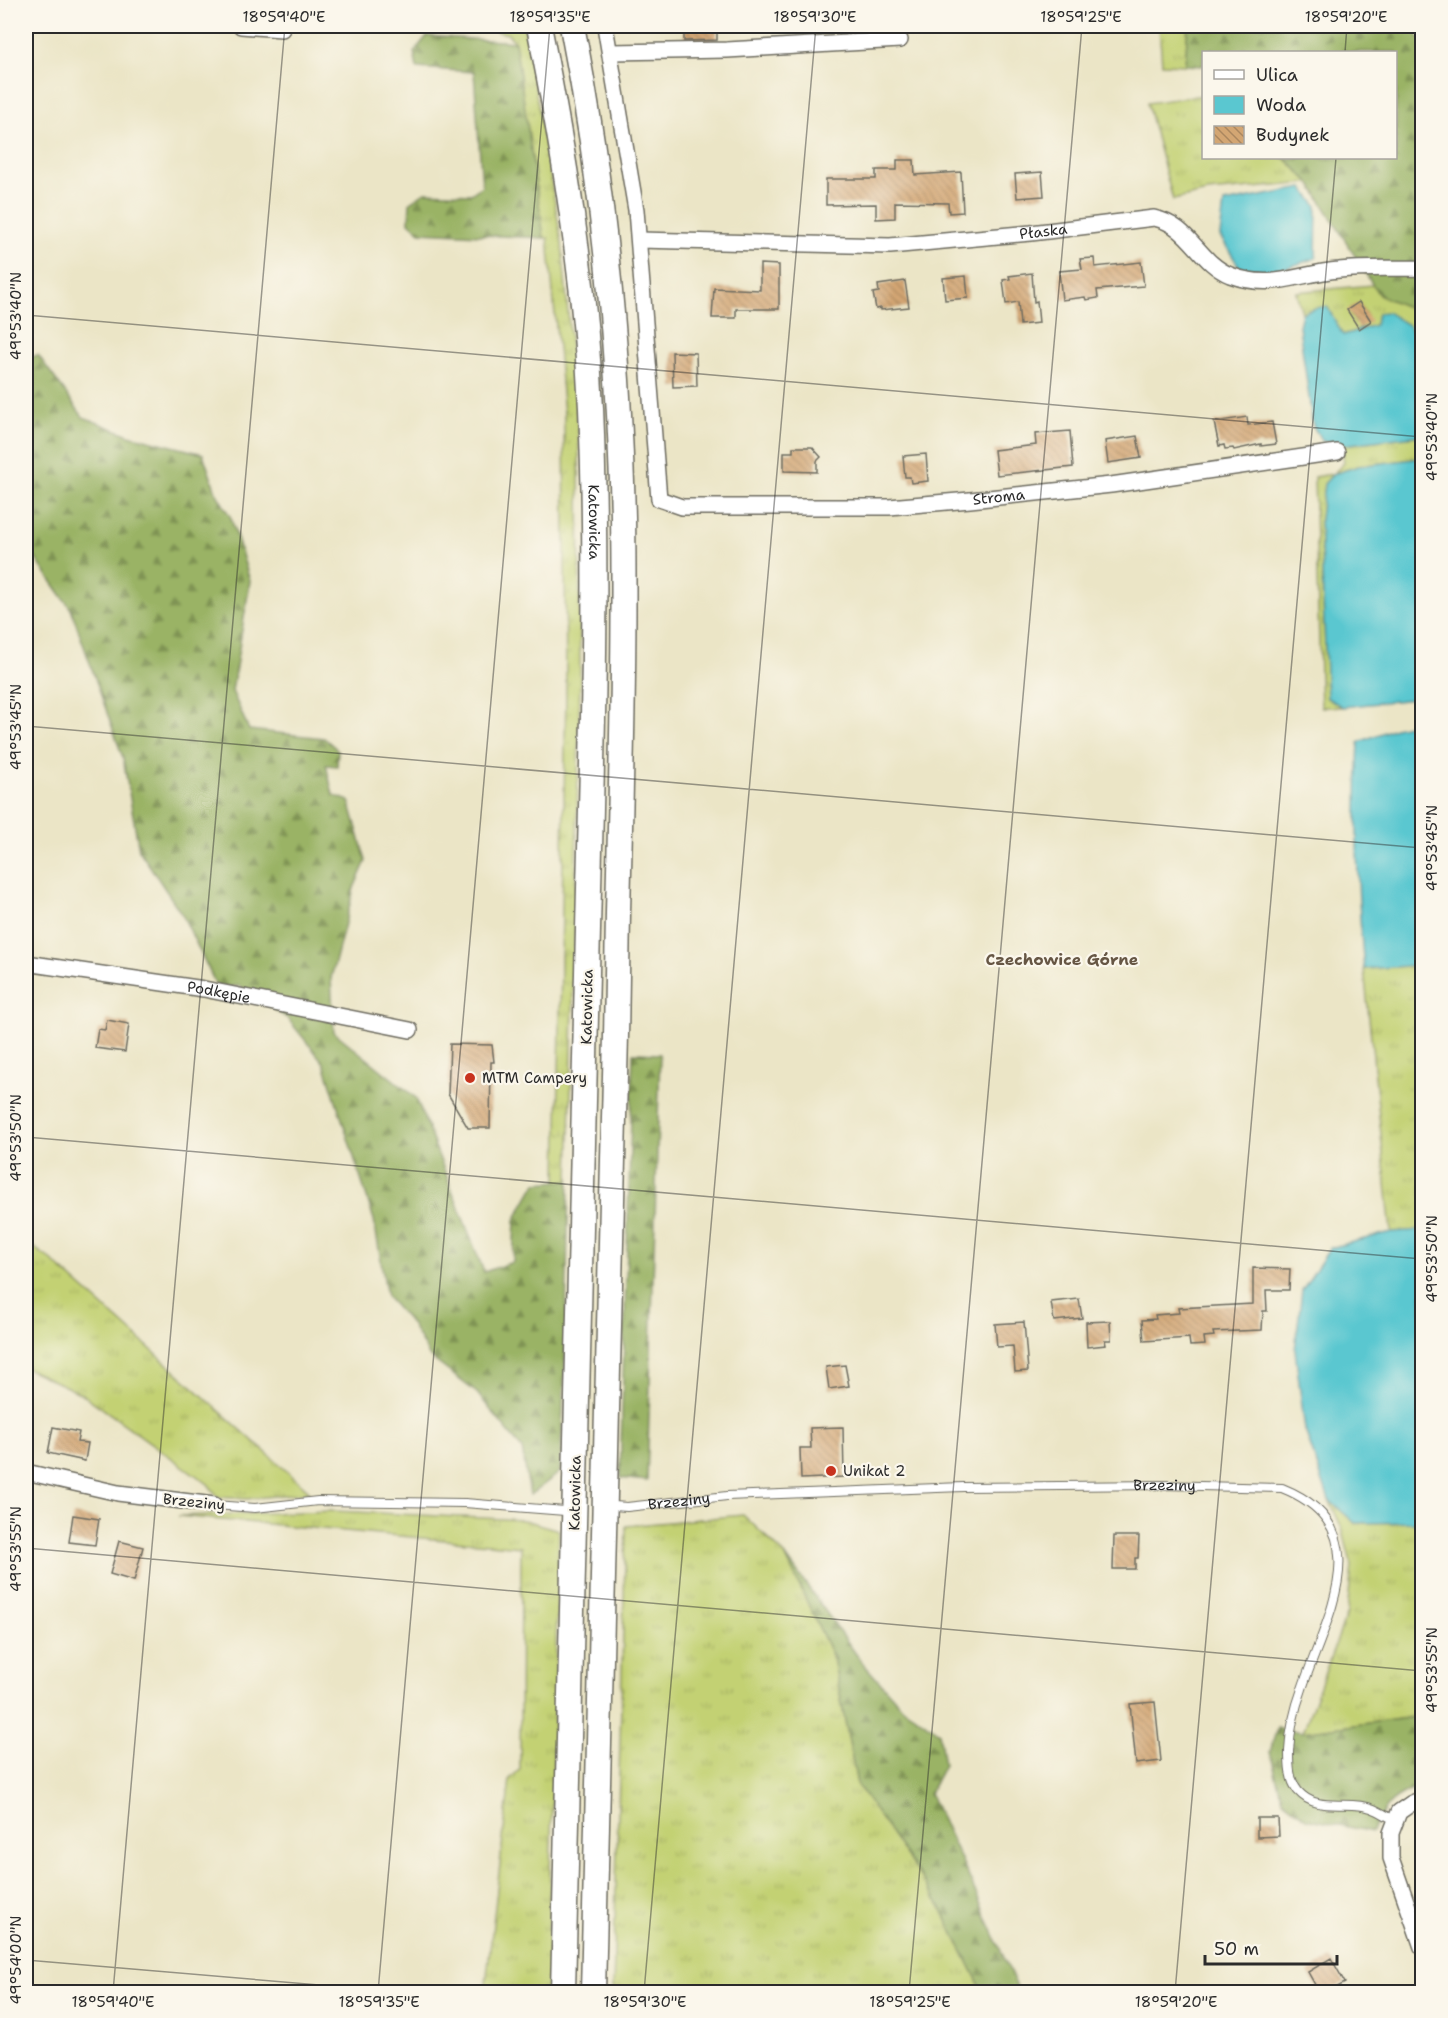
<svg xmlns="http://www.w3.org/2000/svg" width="1448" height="2018" font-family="'Shantell Sans',sans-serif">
<defs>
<pattern id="grass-tufts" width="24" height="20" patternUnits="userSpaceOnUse" patternTransform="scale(1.5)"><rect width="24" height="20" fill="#c3d173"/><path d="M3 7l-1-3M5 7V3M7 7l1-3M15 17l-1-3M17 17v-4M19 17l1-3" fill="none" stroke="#a8b464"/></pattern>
<pattern id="forest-firs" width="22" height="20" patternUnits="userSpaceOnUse" patternTransform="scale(1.5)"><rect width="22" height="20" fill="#9ab365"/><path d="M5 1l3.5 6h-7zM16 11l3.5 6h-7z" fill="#7e9253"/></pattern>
<pattern id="building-back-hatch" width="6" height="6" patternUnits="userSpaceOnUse" patternTransform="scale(1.5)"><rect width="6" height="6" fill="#d3a673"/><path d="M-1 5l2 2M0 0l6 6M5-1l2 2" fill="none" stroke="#ab875f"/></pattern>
</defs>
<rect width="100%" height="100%" fill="#fbf7ec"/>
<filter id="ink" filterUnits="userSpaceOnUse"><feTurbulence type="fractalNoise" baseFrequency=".0167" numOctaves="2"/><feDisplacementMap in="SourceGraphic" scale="12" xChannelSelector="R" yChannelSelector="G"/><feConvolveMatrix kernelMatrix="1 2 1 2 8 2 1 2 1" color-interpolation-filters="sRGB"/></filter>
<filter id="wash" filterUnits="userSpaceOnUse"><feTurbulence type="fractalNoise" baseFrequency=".008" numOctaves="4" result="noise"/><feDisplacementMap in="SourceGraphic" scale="24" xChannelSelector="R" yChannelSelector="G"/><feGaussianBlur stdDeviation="1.35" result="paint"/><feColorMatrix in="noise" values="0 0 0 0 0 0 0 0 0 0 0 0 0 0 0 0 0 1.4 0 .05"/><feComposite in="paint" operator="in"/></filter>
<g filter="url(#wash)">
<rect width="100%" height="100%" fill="#ebe5c6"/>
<path fill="url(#grass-tufts)" stroke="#777e4f" stroke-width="1.5" d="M 494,26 L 524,26 L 526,35 L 562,244 L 579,443 L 580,680 L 569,1184 L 557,1181 L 566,694 L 564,414 L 548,238 L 544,238 L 515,42 L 508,34 L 496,31 Z
M 973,26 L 1052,26 L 974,36 Z
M 1159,26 L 1188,26 L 1185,65 L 1162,64 Z
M 1203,95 L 1204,158 L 1285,158 L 1310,183 L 1207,192 L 1173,200 L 1147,103 Z
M 1373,285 L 1379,295 L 1419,312 L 1422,322 L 1422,345 L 1408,325 L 1375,325 L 1343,335 L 1312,309 L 1302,313 L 1296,292 Z
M 1422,435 L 1422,458 L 1358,466 L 1333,474 L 1324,484 L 1320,519 L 1327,698 L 1343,707 L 1321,707 L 1314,477 L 1333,474 L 1344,463 L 1342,445 Z
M 1422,965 L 1422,1230 L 1391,1232 L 1364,969 Z
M 26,1242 L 50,1259 L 310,1492 L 247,1499 L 218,1497 L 208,1484 L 82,1394 L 26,1368 Z
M 1329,1500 L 1355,1523 L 1422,1522 L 1422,1716 L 1303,1732 L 1347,1613 L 1352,1566 L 1342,1528 Z
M 334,1511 L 524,1520 L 559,1530 L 547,1992 L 485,1992 L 510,1779 L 520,1769 L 521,1547 L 178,1516 Z
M 743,1515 L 785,1555 L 833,1657 L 857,1784 L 940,1904 L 983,1992 L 613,1992 L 626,1526 Z"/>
<path fill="url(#forest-firs)" stroke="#626f48" stroke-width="1.5" d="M 1188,26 L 1413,26 L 1414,32 L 1422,40 L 1422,322 L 1419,312 L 1379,295 L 1310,183 L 1285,158 L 1396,158 L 1396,52 L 1204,52 L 1203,66 L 1185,65 Z
M 427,36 L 515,42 L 544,238 L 420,232 L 409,222 L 410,202 L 425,192 L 471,194 L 482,186 L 474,72 L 417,68 L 414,52 Z
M 38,355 L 83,417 L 129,435 L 203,454 L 216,492 L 231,518 L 250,581 L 232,691 L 249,730 L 324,738 L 338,750 L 337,766 L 326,765 L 333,795 L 349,801 L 366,861 L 354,888 L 331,978 L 334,1032 L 416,1098 L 484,1272 L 513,1262 L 515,1220 L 536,1183 L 569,1180 L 565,1365 L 560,1472 L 530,1495 L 522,1449 L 477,1393 L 430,1357 L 411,1324 L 387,1297 L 374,1220 L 324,1063 L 288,1019 L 240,986 L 217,987 L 183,916 L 139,850 L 123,758 L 71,609 L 26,545 L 26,359 Z
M 633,1053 L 660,1054 L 647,1481 L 620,1478 Z
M 785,1555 L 861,1661 L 903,1708 L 939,1732 L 944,1765 L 929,1793 L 964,1866 L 1019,1992 L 983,1992 L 939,1904 L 857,1784 L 833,1657 Z
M 1422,1716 L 1422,1786 C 1390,1798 1388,1803 1372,1832 L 1306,1818 L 1282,1799 L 1270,1752 L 1277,1728 L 1303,1732 Z"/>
<path fill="#5ac7d0" stroke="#42797e" stroke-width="1.5" d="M 1303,188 L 1317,206 L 1316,258 L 1277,271 L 1240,268 L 1220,236 L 1224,203 Z
M 1327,306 L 1343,335 L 1375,325 L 1378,313 L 1387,312 L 1408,325 L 1422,345 L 1422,435 L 1342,445 L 1322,441 L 1313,426 L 1299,326 L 1302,313 L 1312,309 Z
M 1422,458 L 1422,698 L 1343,707 L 1327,698 L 1320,519 L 1324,484 L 1333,474 L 1359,466 Z
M 1422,722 L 1422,965 L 1364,969 C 1357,895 1355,816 1359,742 L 1395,728 Z
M 1422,1230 L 1422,1522 L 1355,1523 L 1329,1500 L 1305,1430 L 1295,1350 L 1302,1290 L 1330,1248 L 1391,1232 Z"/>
<g id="blocks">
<path fill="url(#building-back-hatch)" d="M 684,26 L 717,26 L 717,40 L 684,41 Z
M 897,160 L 914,160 L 915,175 L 961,172 L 963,212 L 949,213 L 948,203 L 895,202 L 895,218 L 876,219 L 876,204 L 826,205 L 826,179 L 876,179 L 876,170 L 897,170 Z
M 1042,172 L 1044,196 L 1017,198 L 1015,174 Z
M 1094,258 L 1095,267 L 1141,262 L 1144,286 L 1097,290 L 1098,298 L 1086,300 L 1085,297 L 1062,300 L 1059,271 L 1082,269 L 1080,259 Z
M 760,264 L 779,265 L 779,309 L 736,309 L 736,318 L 712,318 L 714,288 L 760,290 Z
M 1032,273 L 1034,302 L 1037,301 L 1039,323 L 1020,325 L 1018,302 L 1006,304 L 1003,280 L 1010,279 L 1009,276 Z
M 966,276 L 968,298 L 945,300 L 943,278 Z
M 905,281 L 909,307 L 881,310 L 881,308 L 876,309 L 873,293 L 879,292 L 878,285 Z
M 1359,302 L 1371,321 L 1359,329 L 1347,310 Z
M 672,352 L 696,353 L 697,386 L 673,387 Z
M 1247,417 L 1248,425 L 1272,422 L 1276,444 L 1261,446 L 1261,444 L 1234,450 L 1233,448 L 1225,449 L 1224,445 L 1219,446 L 1214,422 Z
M 1070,431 L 1073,467 L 997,475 L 994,450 L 1036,445 L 1035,434 Z
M 1137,436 L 1141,458 L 1108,463 L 1105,441 Z
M 793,447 L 812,447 L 821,457 L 817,461 L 817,472 L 784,471 L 784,452 L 793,452 Z
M 926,454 L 928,481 L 911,483 L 910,477 L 905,477 L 903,456 Z
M 107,1020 L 129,1024 L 125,1052 L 95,1048 L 98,1029 L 105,1030 Z
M 450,1044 L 492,1045 L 494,1062 L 491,1062 L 490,1128 L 468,1128 L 448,1094 Z
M 1253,1268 L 1290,1269 L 1289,1290 L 1266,1290 L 1267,1311 L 1263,1311 L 1262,1330 L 1213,1332 L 1214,1336 L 1204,1337 L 1205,1345 L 1190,1346 L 1189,1338 L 1144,1341 L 1142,1320 L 1156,1319 L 1155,1315 L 1179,1313 L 1178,1308 L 1253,1304 Z
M 1079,1299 L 1082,1318 L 1054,1321 L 1051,1302 Z
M 1110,1321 L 1111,1340 L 1105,1340 L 1106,1345 L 1087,1347 L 1086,1322 Z
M 1024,1322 L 1028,1371 L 1015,1372 L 1013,1346 L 997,1347 L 995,1324 Z
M 845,1365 L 849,1386 L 829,1389 L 826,1367 Z
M 53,1427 L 79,1432 L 77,1442 L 88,1443 L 85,1461 L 48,1453 Z
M 843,1427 L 844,1477 L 801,1479 L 800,1448 L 811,1448 L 810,1428 Z
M 73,1515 L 99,1519 L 95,1545 L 69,1542 Z
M 1114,1536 L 1139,1536 L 1138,1558 L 1135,1558 L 1135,1569 L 1113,1569 Z
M 119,1541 L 143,1547 L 134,1581 L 110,1574 Z
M 1155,1702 L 1161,1761 L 1136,1764 L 1130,1704 Z
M 1257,1818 L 1278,1818 L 1279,1836 L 1257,1837 Z
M 1331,1958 L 1345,1983 L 1328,1992 L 1319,1992 L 1308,1972 Z"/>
</g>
</g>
<g filter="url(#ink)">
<use href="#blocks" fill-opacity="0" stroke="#6e6c61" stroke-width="1.5"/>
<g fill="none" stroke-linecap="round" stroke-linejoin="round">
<defs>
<g id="lane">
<path id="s1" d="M 608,1503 L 614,1506 L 627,1507 L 727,1496 L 963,1487 L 1162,1485 L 1282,1488 C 1382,1528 1326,1617 1302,1689 C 1295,1708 1290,1731 1289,1751 C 1289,1765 1289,1780 1298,1791 C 1318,1814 1347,1799 1371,1808 C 1380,1811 1388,1817 1396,1821"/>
<path d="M 214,1505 L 255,1508 L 318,1501 L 465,1503 L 565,1511 L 571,1515"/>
</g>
<g id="street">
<path d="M 241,26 L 282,29"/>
<path id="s2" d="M 605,26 L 636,210 L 659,499 L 682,507 L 889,507 L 970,500 L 1111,485 L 1337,452"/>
<path d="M 611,52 L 727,50 L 900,40"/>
<path id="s3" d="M 639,240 L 890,246 L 1031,233 L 1154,218 C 1190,225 1198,262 1230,275 C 1273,291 1298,273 1339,270 C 1367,267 1395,269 1422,268"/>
<path id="s4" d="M 26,963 L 204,989 L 410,1030"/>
<path d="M 26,1472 L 118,1493 L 214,1505"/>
<path d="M 1422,1799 L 1412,1803 L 1399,1812 L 1391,1833 L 1391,1858 L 1422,1947"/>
</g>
<g id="primary">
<path id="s5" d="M 539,26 C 564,152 585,279 591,408 C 599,596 591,785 587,973 C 581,1313 569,1652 563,1992"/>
<path d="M 572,26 C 604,187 619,352 623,517 C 625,649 621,782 618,913 C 613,1273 601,1633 593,1992"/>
</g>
</defs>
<use href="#lane" stroke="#6e6c61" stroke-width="10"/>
<use href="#street" stroke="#6e6c61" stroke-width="18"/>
<use href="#primary" stroke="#6e6c61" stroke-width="27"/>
<use href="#lane" stroke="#fff" stroke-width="8"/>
<use href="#street" stroke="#fff" stroke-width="15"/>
<use href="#primary" stroke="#fff" stroke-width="24"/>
</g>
</g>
<path fill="none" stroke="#2b2b2b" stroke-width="1.5" stroke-opacity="0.45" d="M 1417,26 L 1422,26M 1345,52 L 1347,26M 26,315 L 1422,437M 26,726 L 1422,848M 26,1137 L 1422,1259M 26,1548 L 1422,1671M 26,1960 L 402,1992M 113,1992 L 285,26M 378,1992 L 550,26M 644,1992 L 816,26M 909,1992 L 1082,26M 1175,1992 L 1336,158"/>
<g fill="#c8321e" stroke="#fbf7ec" stroke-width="2">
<circle cx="470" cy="1078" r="6"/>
<circle cx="831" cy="1471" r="6"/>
</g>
<g text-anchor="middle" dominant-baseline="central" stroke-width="4.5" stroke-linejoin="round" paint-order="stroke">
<g font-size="15" fill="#2b2b2b" stroke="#fbf7ec">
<text stroke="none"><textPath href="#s3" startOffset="405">Płaska</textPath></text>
<text stroke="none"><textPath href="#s2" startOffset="818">Stroma</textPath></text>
<text stroke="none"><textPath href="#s5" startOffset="500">Katowicka</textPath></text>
<text stroke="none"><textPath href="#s4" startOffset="195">Podkępie</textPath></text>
<text transform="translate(587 1007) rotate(-89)">Katowicka</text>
<text stroke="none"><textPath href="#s1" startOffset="558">Brzeziny</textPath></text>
<text transform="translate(575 1493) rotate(-89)">Katowicka</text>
<text stroke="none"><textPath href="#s1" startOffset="72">Brzeziny</textPath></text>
<text transform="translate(194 1502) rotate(6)">Brzeziny</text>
</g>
<g font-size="15" fill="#2b2b2b" stroke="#fbf7ec" text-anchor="start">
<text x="482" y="1078">MTM Campery</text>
<text x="843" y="1471">Unikat 2</text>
</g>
<g font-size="16" font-weight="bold" fill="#665644" stroke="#fbf7ec">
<text x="1062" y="959">Czechowice Górne</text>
</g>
</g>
<rect width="1448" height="2018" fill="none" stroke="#fbf7ec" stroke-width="66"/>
<rect x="1202" y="51" width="195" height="108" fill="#fbf7ec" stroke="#a8a59f" stroke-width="1.5"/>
<rect x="1214" y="70" width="30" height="9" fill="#ffffff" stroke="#a8a59f" stroke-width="1.5"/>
<text x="1256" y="81" font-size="18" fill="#2b2b2b">Ulica</text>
<rect x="1214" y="96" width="30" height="18" fill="#5ac7d0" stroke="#a8a59f" stroke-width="1.5"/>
<text x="1256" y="111" font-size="18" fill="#2b2b2b">Woda</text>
<rect x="1214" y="126" width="30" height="18" fill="url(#building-back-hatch)" stroke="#a8a59f" stroke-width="1.5"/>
<text x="1256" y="141" font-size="18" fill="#2b2b2b">Budynek</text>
<path d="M1205 1955v9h132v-9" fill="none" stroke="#2b2b2b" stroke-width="3"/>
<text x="1214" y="1955" font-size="18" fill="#2b2b2b" stroke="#fbf7ec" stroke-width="4.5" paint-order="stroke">50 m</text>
<rect x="33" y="33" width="1382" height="1952" fill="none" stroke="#2b2b2b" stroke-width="2"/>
<g font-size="15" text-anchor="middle" fill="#2b2b2b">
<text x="284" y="22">18°59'40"E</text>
<text x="550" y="22">18°59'35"E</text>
<text x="815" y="22">18°59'30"E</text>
<text x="1081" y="22">18°59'25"E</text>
<text x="1346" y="22">18°59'20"E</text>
<text transform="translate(16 316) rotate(-90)" y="5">49°53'40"N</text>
<text transform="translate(1432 437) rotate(-90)" y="5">49°53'40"N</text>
<text transform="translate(16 727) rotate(-90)" y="5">49°53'45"N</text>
<text transform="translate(1432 848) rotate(-90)" y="5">49°53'45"N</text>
<text transform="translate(16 1138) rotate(-90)" y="5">49°53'50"N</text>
<text transform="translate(1432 1259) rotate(-90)" y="5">49°53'50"N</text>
<text transform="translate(16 1549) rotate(-90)" y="5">49°53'55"N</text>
<text transform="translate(1432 1670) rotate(-90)" y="5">49°53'55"N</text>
<text transform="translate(16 1960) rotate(-90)" y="5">49°54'00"N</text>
<text x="113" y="2007">18°59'40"E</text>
<text x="379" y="2007">18°59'35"E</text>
<text x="645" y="2007">18°59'30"E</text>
<text x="910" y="2007">18°59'25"E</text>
<text x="1176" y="2007">18°59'20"E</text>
</g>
</svg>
